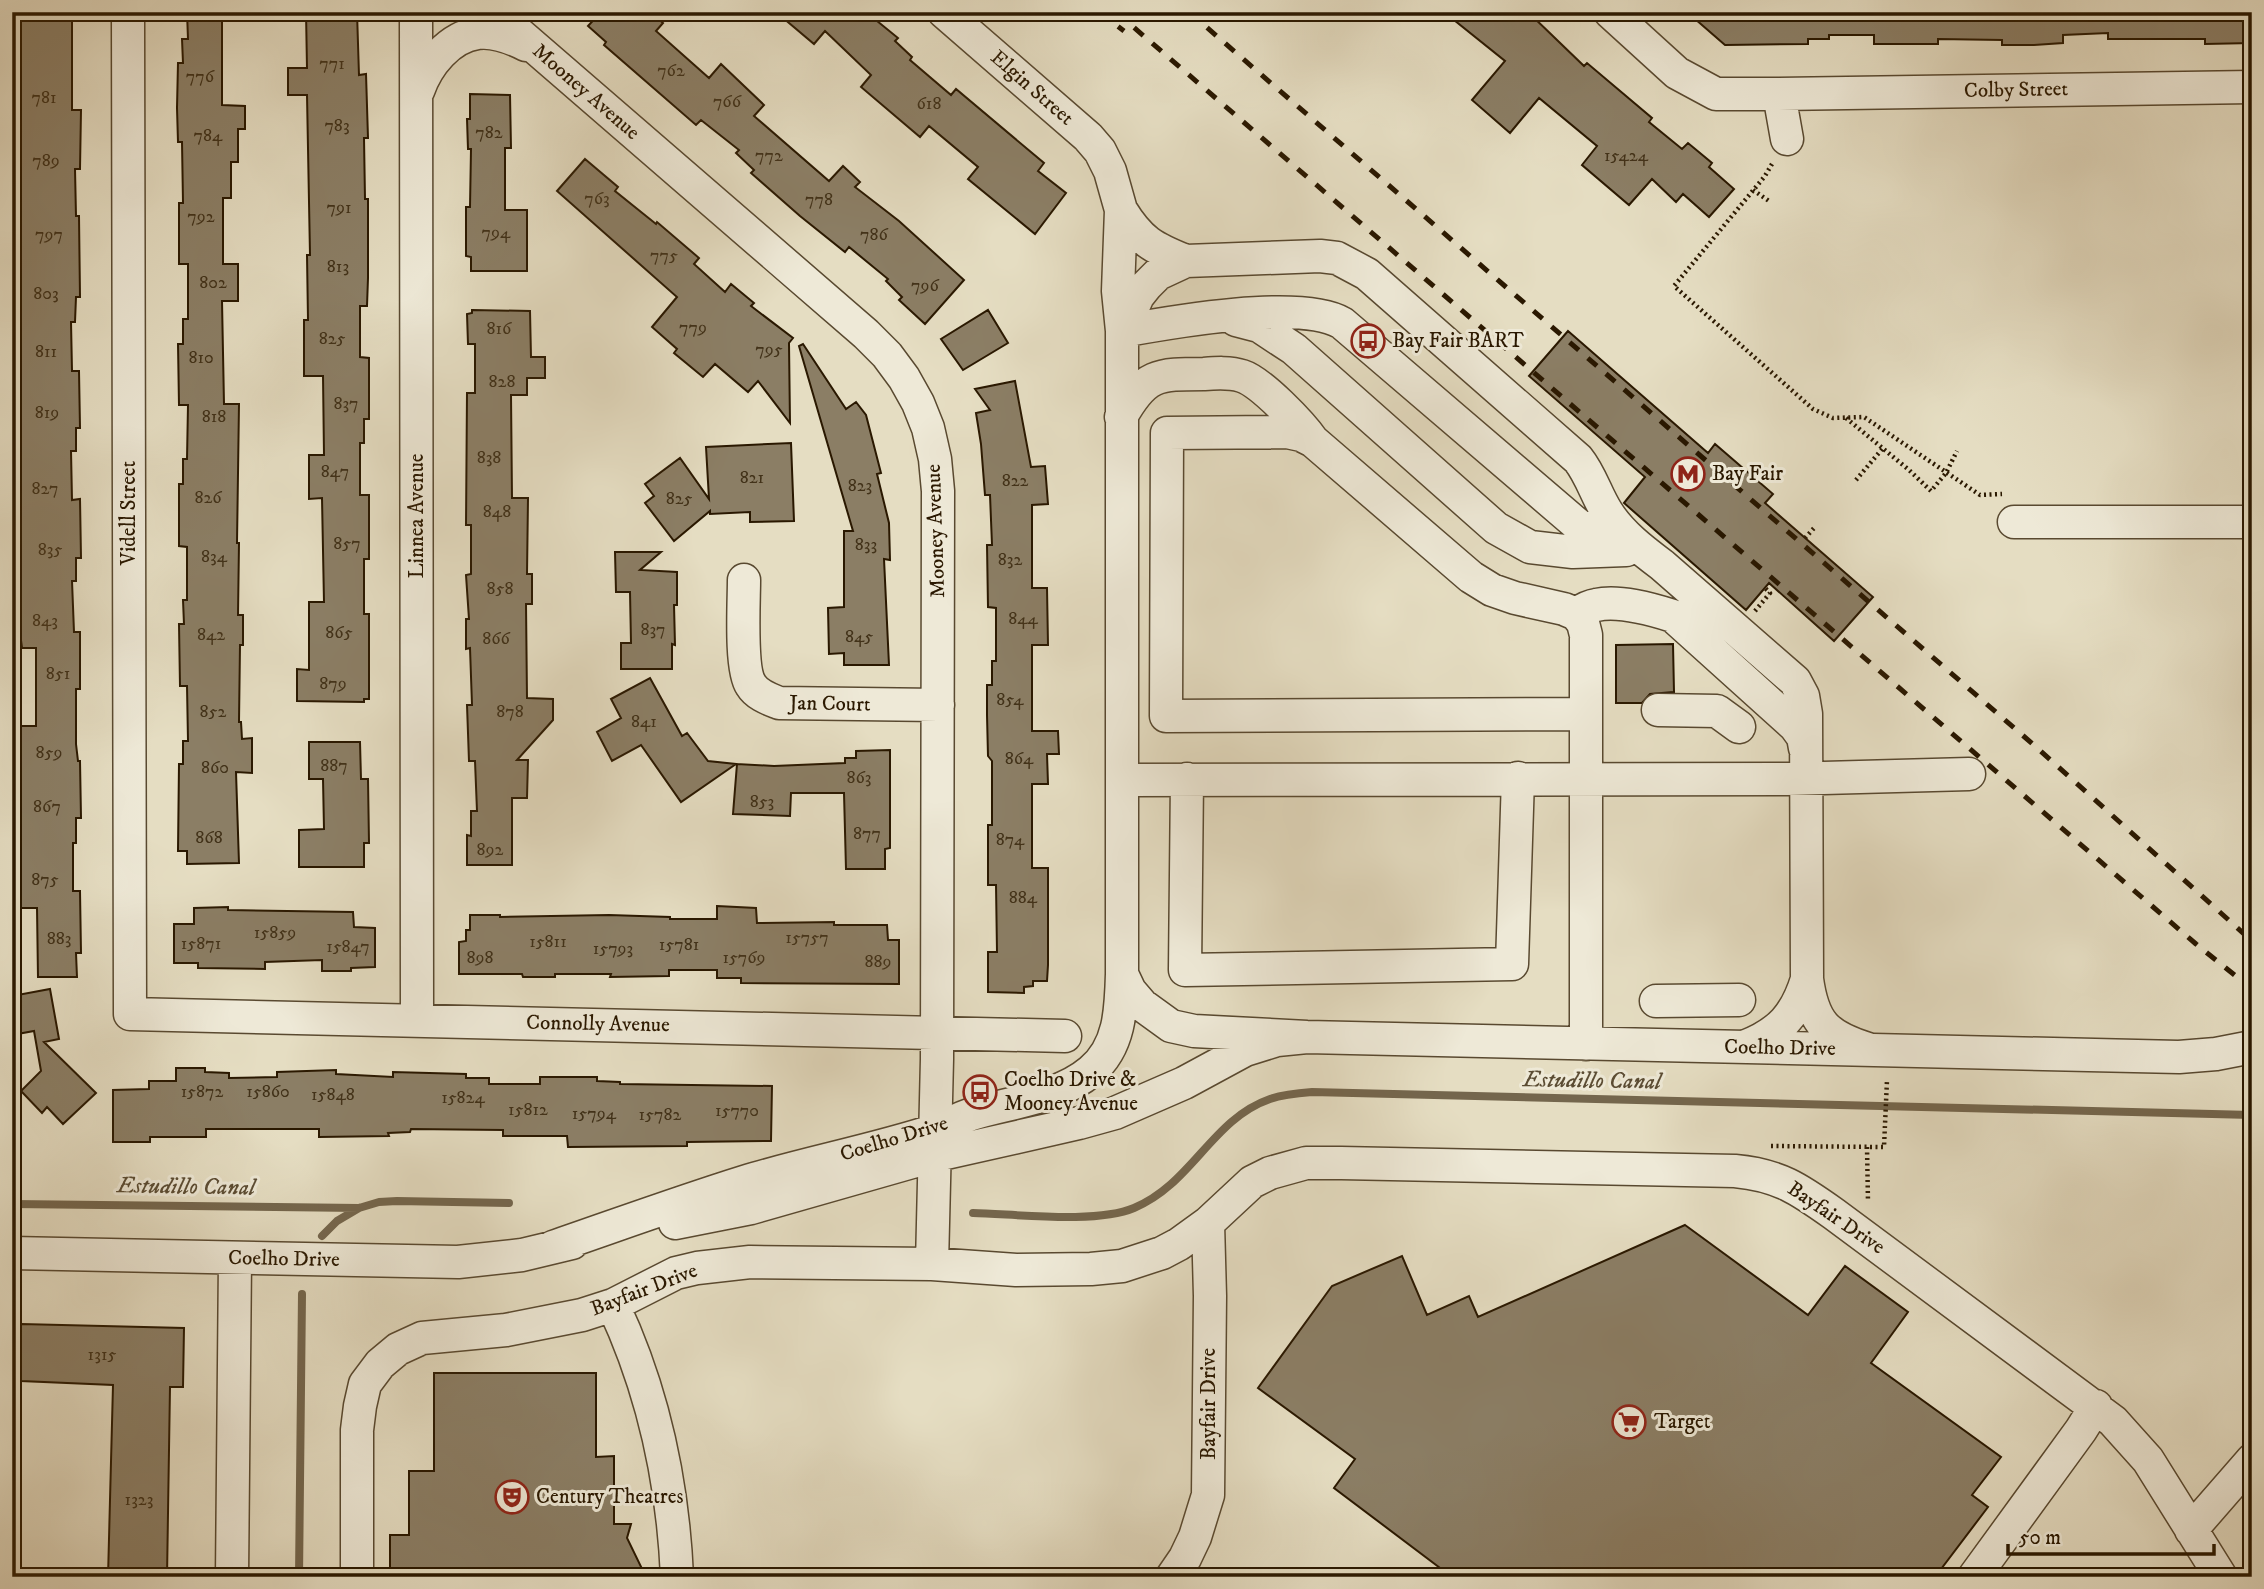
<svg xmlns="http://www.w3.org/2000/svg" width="2264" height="1589" font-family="'IM FELL DW Pica',serif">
<rect width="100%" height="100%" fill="#e5ddc2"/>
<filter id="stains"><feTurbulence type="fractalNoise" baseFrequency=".00286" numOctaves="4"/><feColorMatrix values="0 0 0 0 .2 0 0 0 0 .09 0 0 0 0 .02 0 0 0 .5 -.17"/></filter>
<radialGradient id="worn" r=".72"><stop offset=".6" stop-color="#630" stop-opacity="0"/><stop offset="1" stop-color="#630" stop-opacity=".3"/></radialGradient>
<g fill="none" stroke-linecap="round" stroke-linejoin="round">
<path stroke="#74664d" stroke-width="8" d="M 12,1204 L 359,1208 L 379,1202 L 397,1201 L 509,1203
M 973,1213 C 1015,1214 1097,1224 1134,1208 C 1192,1184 1212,1119 1270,1099 C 1284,1094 1298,1093 1312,1092 L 2252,1115
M 322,1236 L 337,1221 L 359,1208
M 299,1577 L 302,1294"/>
</g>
<path fill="#8b7e65" stroke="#2a1800" stroke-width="2" d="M 35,12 L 72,12 L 72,110 L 81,110 L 80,169 L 75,169 L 76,216 L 79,216 L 80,297 L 76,297 L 75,322 L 71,322 L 72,371 L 79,371 L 80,428 L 76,428 L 76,451 L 71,451 L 72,500 L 80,499 L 81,558 L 76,558 L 76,581 L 72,581 L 74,632 L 80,632 L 80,689 L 76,689 L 76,744 L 78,761 L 80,761 L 81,818 L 76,818 L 76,843 L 73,843 L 73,891 L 80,891 L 81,953 L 76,953 L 77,977 L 38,977 L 37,908 L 21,908 L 21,842 L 12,842 L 12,796 L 21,796 L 20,726 L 36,726 L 36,648 L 22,648 L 20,633 L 18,542 L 20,542 L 20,451 L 14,451 L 14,392 L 20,392 L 20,321 L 12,320 L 12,291 L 19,291 L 19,184 L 12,184 L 12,107 L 19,107 L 19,61 L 12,61 L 12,20 L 35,19 Z
M 187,12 L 222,12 L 222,105 L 245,106 L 245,129 L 238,129 L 238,162 L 231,162 L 231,198 L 223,198 L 223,264 L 238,264 L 238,301 L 222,301 L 224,404 L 239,404 L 237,543 L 239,543 L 238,615 L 243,615 L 243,645 L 240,645 L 239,722 L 241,722 L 242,739 L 252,738 L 252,773 L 236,772 L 239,863 L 187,864 L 187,851 L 178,851 L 179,764 L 183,764 L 183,741 L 188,741 L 187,686 L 180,686 L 179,624 L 184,624 L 183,600 L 187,600 L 187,547 L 179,546 L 179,484 L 183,484 L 183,459 L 187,459 L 188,405 L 179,405 L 178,344 L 183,344 L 183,319 L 188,319 L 188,264 L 179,264 L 179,203 L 183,203 L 182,142 L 178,142 L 177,108 L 178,63 L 183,63 L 182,39 L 188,39 Z
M 306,12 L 357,12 L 359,75 L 366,74 L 368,138 L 364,138 L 365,199 L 368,199 L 368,278 L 367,306 L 360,306 L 360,357 L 369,358 L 369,419 L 364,419 L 364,443 L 360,443 L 360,495 L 369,495 L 369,559 L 364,559 L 364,614 L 369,614 L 369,699 L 364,699 L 364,702 L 297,701 L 297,669 L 309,670 L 309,602 L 324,602 L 322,498 L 309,499 L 309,455 L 324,455 L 323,376 L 304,376 L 304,320 L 308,320 L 307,255 L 310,255 L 307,95 L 288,95 L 288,68 L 307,68 Z
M 601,12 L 651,12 L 663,23 L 656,31 L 709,78 L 721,64 L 764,105 L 754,116 L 829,181 L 843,166 L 860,182 L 855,187 L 899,221 L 964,280 L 925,324 L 899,300 L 902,297 L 886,281 L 888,279 L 849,247 L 845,252 L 800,216 L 751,173 L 754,170 L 736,153 L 739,150 L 701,120 L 696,125 L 604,45 L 606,42 L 588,26 Z
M 776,12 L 866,12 L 898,38 L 895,41 L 912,57 L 910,60 L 951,95 L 956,89 L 1044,163 L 1038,171 L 1066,193 L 1035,234 L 968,179 L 978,167 L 929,126 L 920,137 L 861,87 L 871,75 L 825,31 L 814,44 Z
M 1444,12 L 1528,12 L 1584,66 L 1587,63 L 1652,118 L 1649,122 L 1682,149 L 1688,143 L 1712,163 L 1709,167 L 1734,189 L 1709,217 L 1683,194 L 1676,202 L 1652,179 L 1629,205 L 1582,165 L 1597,146 L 1539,98 L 1510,133 L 1472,100 L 1505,61 Z
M 1687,12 L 2252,12 L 2252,43 L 2205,44 L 2205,39 L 2108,39 L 2108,33 L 2063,35 L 2063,43 L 2034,45 L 2002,45 L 2002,40 L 1938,39 L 1938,44 L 1874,44 L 1874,35 L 1829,35 L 1829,39 L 1808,39 L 1808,44 L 1725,45 Z
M 470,94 L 510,95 L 511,148 L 505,148 L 505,210 L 527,210 L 527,271 L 471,271 L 471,257 L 466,256 L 466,207 L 470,207 L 471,149 L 468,149 L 467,119 L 470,119 Z
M 585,159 L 618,187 L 615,191 L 656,224 L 657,222 L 699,258 L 694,264 L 725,292 L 731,284 L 754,303 L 751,306 L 793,338 L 789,343 L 790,423 L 758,381 L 748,392 L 715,364 L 703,377 L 674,353 L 677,349 L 652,327 L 677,297 L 557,191 Z
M 472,310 L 530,311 L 531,357 L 545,357 L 545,378 L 527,378 L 527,395 L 511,395 L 512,498 L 528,498 L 527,574 L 532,574 L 532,604 L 526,604 L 527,698 L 553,699 L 553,720 L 517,760 L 528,760 L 527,798 L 512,798 L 512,865 L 467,865 L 467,835 L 471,836 L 471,811 L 477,811 L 475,761 L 469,761 L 467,705 L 472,705 L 470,648 L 466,649 L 466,619 L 469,619 L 466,575 L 471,574 L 471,525 L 466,525 L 467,393 L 475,393 L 475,344 L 468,344 L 467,314 L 472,313 Z
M 988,310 L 1008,343 L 963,370 L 941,339 Z
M 1568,331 L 1708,453 L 1715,444 L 1773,494 L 1765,503 L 1873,597 L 1834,641 L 1769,583 L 1746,610 L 1624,503 L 1645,477 L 1529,376 Z
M 803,344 L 846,409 L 856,402 L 866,415 L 881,473 L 877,474 L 889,523 L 890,560 L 884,559 L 889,665 L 844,665 L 844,653 L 829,654 L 828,608 L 844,607 L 844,531 L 853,531 L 799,346 Z
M 1015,381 L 1031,467 L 1045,466 L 1048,504 L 1032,505 L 1032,588 L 1047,588 L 1048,645 L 1032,645 L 1032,731 L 1058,731 L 1059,754 L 1047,754 L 1048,784 L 1032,784 L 1032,868 L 1048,868 L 1048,965 L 1047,981 L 1033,981 L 1033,986 L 1024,987 L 1024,993 L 988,992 L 988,952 L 997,952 L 996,885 L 988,885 L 988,825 L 992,825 L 992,761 L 988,756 L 987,715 L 987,685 L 992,685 L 992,661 L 996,661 L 996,608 L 988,607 L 987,545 L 992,545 L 990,495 L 985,495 L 981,444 L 976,413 L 990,410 L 975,389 Z
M 791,443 L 794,521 L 750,522 L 750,512 L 710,514 L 710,511 L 674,541 L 645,503 L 654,496 L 645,484 L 680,458 L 709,499 L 706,447 Z
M 615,552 L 661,552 L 640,570 L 677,572 L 677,605 L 674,605 L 675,645 L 672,644 L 672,669 L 621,669 L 621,643 L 631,643 L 630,592 L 616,592 Z
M 1673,644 L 1674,692 L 1650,694 L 1642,703 L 1616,703 L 1616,645 Z
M 650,678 L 682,736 L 687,733 L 708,761 L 736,764 L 681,802 L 641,745 L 612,761 L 597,732 L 621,718 L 611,699 Z
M 309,742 L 360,742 L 361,779 L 368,779 L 369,843 L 364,843 L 364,867 L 299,867 L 299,830 L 324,829 L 323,779 L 309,779 Z
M 890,750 L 890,848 L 885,849 L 885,869 L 846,869 L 844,793 L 791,793 L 790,816 L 733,814 L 737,764 L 774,766 L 845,763 L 845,758 L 856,758 L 856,751 Z
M 717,906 L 756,908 L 757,923 L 834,922 L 834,925 L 887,925 L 888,940 L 899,940 L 899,984 L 741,983 L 741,978 L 717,978 L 717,970 L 669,970 L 669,976 L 610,977 L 611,974 L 555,974 L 555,977 L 523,977 L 522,974 L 459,974 L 459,942 L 466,941 L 466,930 L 470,930 L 470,915 L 500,915 L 500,917 L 609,915 L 670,917 L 670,919 L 717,919 Z
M 228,907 L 228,910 L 353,912 L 354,927 L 375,928 L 375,967 L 351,968 L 351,971 L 322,971 L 322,960 L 265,962 L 265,969 L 198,968 L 198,963 L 174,963 L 174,924 L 194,924 L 194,908 Z
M 50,989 L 59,1039 L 44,1042 L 96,1093 L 63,1124 L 47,1107 L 42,1113 L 21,1091 L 41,1071 L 34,1031 L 12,1035 L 12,996 Z
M 176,1068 L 205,1068 L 205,1072 L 229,1073 L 229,1078 L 277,1077 L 277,1072 L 336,1070 L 336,1074 L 393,1077 L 393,1072 L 466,1074 L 466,1078 L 489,1078 L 489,1084 L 540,1084 L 540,1077 L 597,1077 L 597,1081 L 620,1082 L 620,1084 L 772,1086 L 771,1141 L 687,1142 L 687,1146 L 568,1147 L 567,1136 L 503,1136 L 503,1130 L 411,1129 L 410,1132 L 388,1133 L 389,1136 L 319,1137 L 319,1129 L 206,1129 L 206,1137 L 150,1137 L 150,1142 L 113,1142 L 113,1090 L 149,1089 L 149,1081 L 176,1081 Z
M 1685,1225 L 1808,1315 L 1845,1266 L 1908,1312 L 1871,1363 L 2001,1457 L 1972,1495 L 1988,1507 L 1935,1577 L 1452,1577 L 1334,1488 L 1355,1459 L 1258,1388 L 1332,1286 L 1402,1256 L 1427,1315 L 1469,1296 L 1478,1317 Z
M 21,1324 L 184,1328 L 183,1387 L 170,1387 L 167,1577 L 108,1577 L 113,1385 L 21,1381 Z
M 434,1373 L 596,1373 L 596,1457 L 614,1456 L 614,1524 L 631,1524 L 627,1538 L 646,1577 L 390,1577 L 390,1535 L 409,1535 L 409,1471 L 434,1471 Z"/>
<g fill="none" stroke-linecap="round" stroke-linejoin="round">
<defs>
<path id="minor" d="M 128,12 L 130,1014 L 1065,1036
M 416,12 L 417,1020
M 494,12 L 866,334 L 887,355 L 904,378 L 918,403 L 928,428 L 935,459 L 938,491 L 937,1059 L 932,1264
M 1610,12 L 1677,73 L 1716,94 L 1779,94 L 1787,139
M 418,91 C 427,65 449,37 478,33 C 494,31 512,38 526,45
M 1779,94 L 2252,87
M 1121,210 C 1140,241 1153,248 1186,261
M 1236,320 L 1259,326 L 1294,349 L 1496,528 L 1530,547 L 1573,552 L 1626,550
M 1123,330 L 1138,296 L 1146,286 L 1158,274 L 1186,261 L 1320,256 L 1337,258 L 1367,274 L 1578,459 C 1591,475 1596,495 1607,512 C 1620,533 1642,550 1662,565 L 1795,681 L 1803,696 L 1806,714 L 1807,979 C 1813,1023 1826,1036 1868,1049
M 1122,331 C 1171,322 1301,299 1342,323 L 1578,525 L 1633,547
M 1121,417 C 1145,374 1157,374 1204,374 C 1216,373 1230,372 1242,376 C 1261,382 1301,424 1313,441
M 2014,522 L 2252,522
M 744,580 C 744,602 740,669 751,685 C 757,695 769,699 779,703 L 938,705
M 1576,614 C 1582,610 1589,606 1596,605 C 1619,600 1651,609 1673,616 L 1795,726 L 1803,737 L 1805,748
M 1658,710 L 1717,711 L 1739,727
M 1586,714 L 1166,716 L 1167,433 L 1287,432 L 1301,435 L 1313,441 L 1471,577 L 1492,590 L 1515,598 L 1564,609 L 1576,614 L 1583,623 L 1586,635 L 1586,1044
M 1187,779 L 1185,970 L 1512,964 L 1518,778
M 1122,780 L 1787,779 L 1969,774
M 1122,974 L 1130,991 L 1142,1005 L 1171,1026 L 1194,1031 L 1307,1037 L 2179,1057 L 2216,1054 L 2252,1047
M 1656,1001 L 1739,1000
M 1744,1047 C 1780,1033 1796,1015 1807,979
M 675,1223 L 751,1208 L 933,1156 L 1079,1123 L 1115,1113 L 1184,1083 L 1245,1050 L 1277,1040 L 1307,1037
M 553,1247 C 617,1225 680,1202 744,1182 C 806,1163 871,1151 933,1131 C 946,1126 959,1118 972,1114 C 1011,1102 1059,1098 1091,1071 C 1120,1047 1121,1010 1122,974 L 1122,331 L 1118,291 L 1121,210 L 1110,171 L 1100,151 L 1088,137 L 944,12
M 12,1253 L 458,1262 L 522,1255 L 572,1243
M 613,1305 C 653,1390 673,1484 677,1577
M 2191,1530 L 2252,1460
M 232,1577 L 235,1258
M 357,1577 L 357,1430 L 360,1406 L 365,1384 L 380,1364 L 398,1349 L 422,1338 L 506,1330 L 582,1315 L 613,1305 L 676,1273 L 697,1268 L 750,1262 L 932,1264 L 1016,1270 L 1091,1269 L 1122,1266 L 1162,1253 L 1179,1244 L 1208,1223 L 1252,1182 L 1270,1173 L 1306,1163 L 1341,1163 L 1735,1171 C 1779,1175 1799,1189 1834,1214 L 2113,1421 L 2148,1460 L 2221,1577
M 1172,1577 L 1185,1558 L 1195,1537 L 1208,1495 L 1210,1296 L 1208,1223
M 1974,1577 L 2081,1430 L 2096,1406"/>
</defs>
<use href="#minor" stroke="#594930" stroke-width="35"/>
<path stroke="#2a1800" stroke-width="4.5" stroke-dasharray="2 3.5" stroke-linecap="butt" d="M 1772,164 L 1765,176 L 1674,286 L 1813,409 L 1833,418 L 1864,417 L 1980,495 L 2002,494
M 2243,166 L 2252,161
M 1753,190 L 1769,201
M 1846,418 L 1909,470 L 1931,491 L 1946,473 L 1957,451
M 1856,480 L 1883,448
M 1805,538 L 1815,527
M 1755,611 L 1770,593 L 1765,588
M 1771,1146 L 1884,1147 L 1887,1080
M 1867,1147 L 1868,1202"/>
<use href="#minor" stroke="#eee9d7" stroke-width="32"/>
<path stroke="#2a1800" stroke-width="5" stroke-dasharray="12 12" stroke-linecap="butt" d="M 1099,12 L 1124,31
M 1116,12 L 2196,944 L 2252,989
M 1189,12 L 2035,746 L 2252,941"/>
</g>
<defs>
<symbol id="bus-ring" viewBox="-11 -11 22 22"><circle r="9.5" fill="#eee9d7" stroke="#8f2418" stroke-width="1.5"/><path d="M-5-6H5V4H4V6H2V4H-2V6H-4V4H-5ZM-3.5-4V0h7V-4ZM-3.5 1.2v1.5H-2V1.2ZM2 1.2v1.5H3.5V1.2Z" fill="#8f2418"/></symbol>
<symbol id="metro-ring" viewBox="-11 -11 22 22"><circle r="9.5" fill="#eee9d7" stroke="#8f2418" stroke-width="1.5"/><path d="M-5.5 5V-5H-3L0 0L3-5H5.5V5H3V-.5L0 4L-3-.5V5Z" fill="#8f2418"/></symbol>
<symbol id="supermarket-ring" viewBox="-11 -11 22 22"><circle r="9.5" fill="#eee9d7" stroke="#8f2418" stroke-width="1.5"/><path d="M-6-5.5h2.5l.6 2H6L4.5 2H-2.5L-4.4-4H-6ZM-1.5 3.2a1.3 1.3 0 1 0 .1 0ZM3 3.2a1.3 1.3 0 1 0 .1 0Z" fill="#8f2418"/></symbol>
<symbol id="theatre-ring" viewBox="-11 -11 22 22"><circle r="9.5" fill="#eee9d7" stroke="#8f2418" stroke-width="1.5"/><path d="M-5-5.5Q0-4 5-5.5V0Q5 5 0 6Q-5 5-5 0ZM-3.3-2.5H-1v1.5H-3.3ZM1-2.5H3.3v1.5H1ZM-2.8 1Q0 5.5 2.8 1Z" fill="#8f2418"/></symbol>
</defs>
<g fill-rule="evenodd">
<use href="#bus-ring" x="1349" y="322" width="38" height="38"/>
<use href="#metro-ring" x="1669" y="455" width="38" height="38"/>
<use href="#bus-ring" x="961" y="1073" width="38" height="38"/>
<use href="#supermarket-ring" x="1610" y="1403" width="38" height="38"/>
<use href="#theatre-ring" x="493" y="1478" width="38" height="38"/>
</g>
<g text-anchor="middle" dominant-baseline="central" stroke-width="6" stroke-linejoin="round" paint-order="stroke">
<g font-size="18" fill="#423219">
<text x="332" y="64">771</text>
<text x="671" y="71">762</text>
<text x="200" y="77">776</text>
<text x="44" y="98">781</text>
<text x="727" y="102">766</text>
<text x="929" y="104">618</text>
<text x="337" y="126">783</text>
<text x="489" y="133">782</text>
<text x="208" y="136">784</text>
<text x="769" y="156">772</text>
<text x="1626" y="156">15424</text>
<text x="46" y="161">789</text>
<text x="597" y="199">763</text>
<text x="819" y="200">778</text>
<text x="339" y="208">791</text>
<text x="201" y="217">792</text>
<text x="496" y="233">794</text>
<text x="49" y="235">797</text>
<text x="874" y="235">786</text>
<text x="664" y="256">775</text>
<text x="338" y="267">813</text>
<text x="213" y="283">802</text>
<text x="925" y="286">796</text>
<text x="46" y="294">803</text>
<text x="693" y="328">779</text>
<text x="499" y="329">816</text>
<text x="332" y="339">825</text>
<text x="769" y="350">795</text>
<text x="46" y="352">811</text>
<text x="201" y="358">810</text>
<text x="502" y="382">828</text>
<text x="346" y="404">837</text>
<text x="47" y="413">819</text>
<text x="214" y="417">818</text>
<text x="489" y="458">838</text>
<text x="335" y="472">847</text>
<text x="752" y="478">821</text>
<text x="1015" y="481">822</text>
<text x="860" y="486">823</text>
<text x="45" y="489">827</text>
<text x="208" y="498">826</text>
<text x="679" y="499">825</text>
<text x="497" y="512">848</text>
<text x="347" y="544">857</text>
<text x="866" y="545">833</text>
<text x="50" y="550">835</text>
<text x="214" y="557">834</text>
<text x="1010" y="560">832</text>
<text x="500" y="589">858</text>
<text x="1023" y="619">844</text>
<text x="45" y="621">843</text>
<text x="653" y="630">837</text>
<text x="339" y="633">865</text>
<text x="211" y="635">842</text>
<text x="859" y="637">845</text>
<text x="496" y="639">866</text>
<text x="58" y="674">851</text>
<text x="333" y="684">879</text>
<text x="1010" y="700">854</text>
<text x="213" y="712">852</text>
<text x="510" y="712">878</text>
<text x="644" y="722">841</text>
<text x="49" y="753">859</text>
<text x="1019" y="759">864</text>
<text x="334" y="766">887</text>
<text x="215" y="768">860</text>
<text x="859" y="778">863</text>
<text x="762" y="802">853</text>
<text x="47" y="807">867</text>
<text x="867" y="834">877</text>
<text x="209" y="838">868</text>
<text x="1010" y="840">874</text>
<text x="490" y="850">892</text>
<text x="45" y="880">875</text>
<text x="1023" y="898">884</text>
<text x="275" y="933">15859</text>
<text x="807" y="938">15757</text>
<text x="59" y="939">883</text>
<text x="548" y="942">15811</text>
<text x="201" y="944">15871</text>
<text x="679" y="945">15781</text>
<text x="348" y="947">15847</text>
<text x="613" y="949">15793</text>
<text x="480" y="958">898</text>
<text x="744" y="958">15769</text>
<text x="878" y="962">889</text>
<text x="202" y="1092">15872</text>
<text x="268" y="1092">15860</text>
<text x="333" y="1095">15848</text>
<text x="463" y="1098">15824</text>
<text x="528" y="1110">15812</text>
<text x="737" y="1111">15770</text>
<text x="594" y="1114">15794</text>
<text x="660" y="1115">15782</text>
<text x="102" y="1355">1315</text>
<text x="139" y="1500">1323</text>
</g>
<g font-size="21" fill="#2a1800" stroke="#eee9d7">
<text transform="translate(1032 88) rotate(41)">Elgin Street</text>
<text transform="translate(2016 90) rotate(-1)">Colby Street</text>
<text transform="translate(586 92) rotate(41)">Mooney Avenue</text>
<text transform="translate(129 513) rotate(-90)">Videll Street</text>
<text transform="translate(417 516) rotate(-90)">Linnea Avenue</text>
<text transform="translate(936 531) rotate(-92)">Mooney Avenue</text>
<text transform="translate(830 704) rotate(1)">Jan Court</text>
<text transform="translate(598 1024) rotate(1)">Connolly Avenue</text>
<text transform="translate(1780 1048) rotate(1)">Coelho Drive</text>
<text transform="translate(894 1139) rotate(-17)">Coelho Drive</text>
<text transform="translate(1836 1218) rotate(34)">Bayfair Drive</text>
<text transform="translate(284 1259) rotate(1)">Coelho Drive</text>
<text transform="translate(644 1290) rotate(-21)">Bayfair Drive</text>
<text transform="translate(1209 1404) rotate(-90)">Bayfair Drive</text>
</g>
<g font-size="21" fill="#2a1800" stroke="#eee9d7" text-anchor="start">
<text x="1392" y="341">Bay Fair BART</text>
<text x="1712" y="474">Bay Fair</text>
<text x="1004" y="1080">Coelho Drive &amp;<tspan x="1004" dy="24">Mooney Avenue</tspan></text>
<text x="1654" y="1422">Target</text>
<text x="536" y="1497">Century Theatres</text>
</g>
<g font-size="23" font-style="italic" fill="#5b4c33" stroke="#eee9d7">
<text transform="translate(1592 1081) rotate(1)">Estudillo Canal</text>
<text transform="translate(186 1187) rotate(1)">Estudillo Canal</text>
</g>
</g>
<rect width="2264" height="1589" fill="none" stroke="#e5ddc2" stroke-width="42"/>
<rect x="14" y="14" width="2236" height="1561" fill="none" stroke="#2a1800" stroke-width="3.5"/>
<rect x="21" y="21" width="2222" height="1547" fill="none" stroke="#2a1800" stroke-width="2"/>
<path d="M2008 1544v10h206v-10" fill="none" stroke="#2a1800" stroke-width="3.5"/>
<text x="2019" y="1544" font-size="21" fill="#2a1800" stroke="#eee9d7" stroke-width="5" paint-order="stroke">50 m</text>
<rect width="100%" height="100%" filter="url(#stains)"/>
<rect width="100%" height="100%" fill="url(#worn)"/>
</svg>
